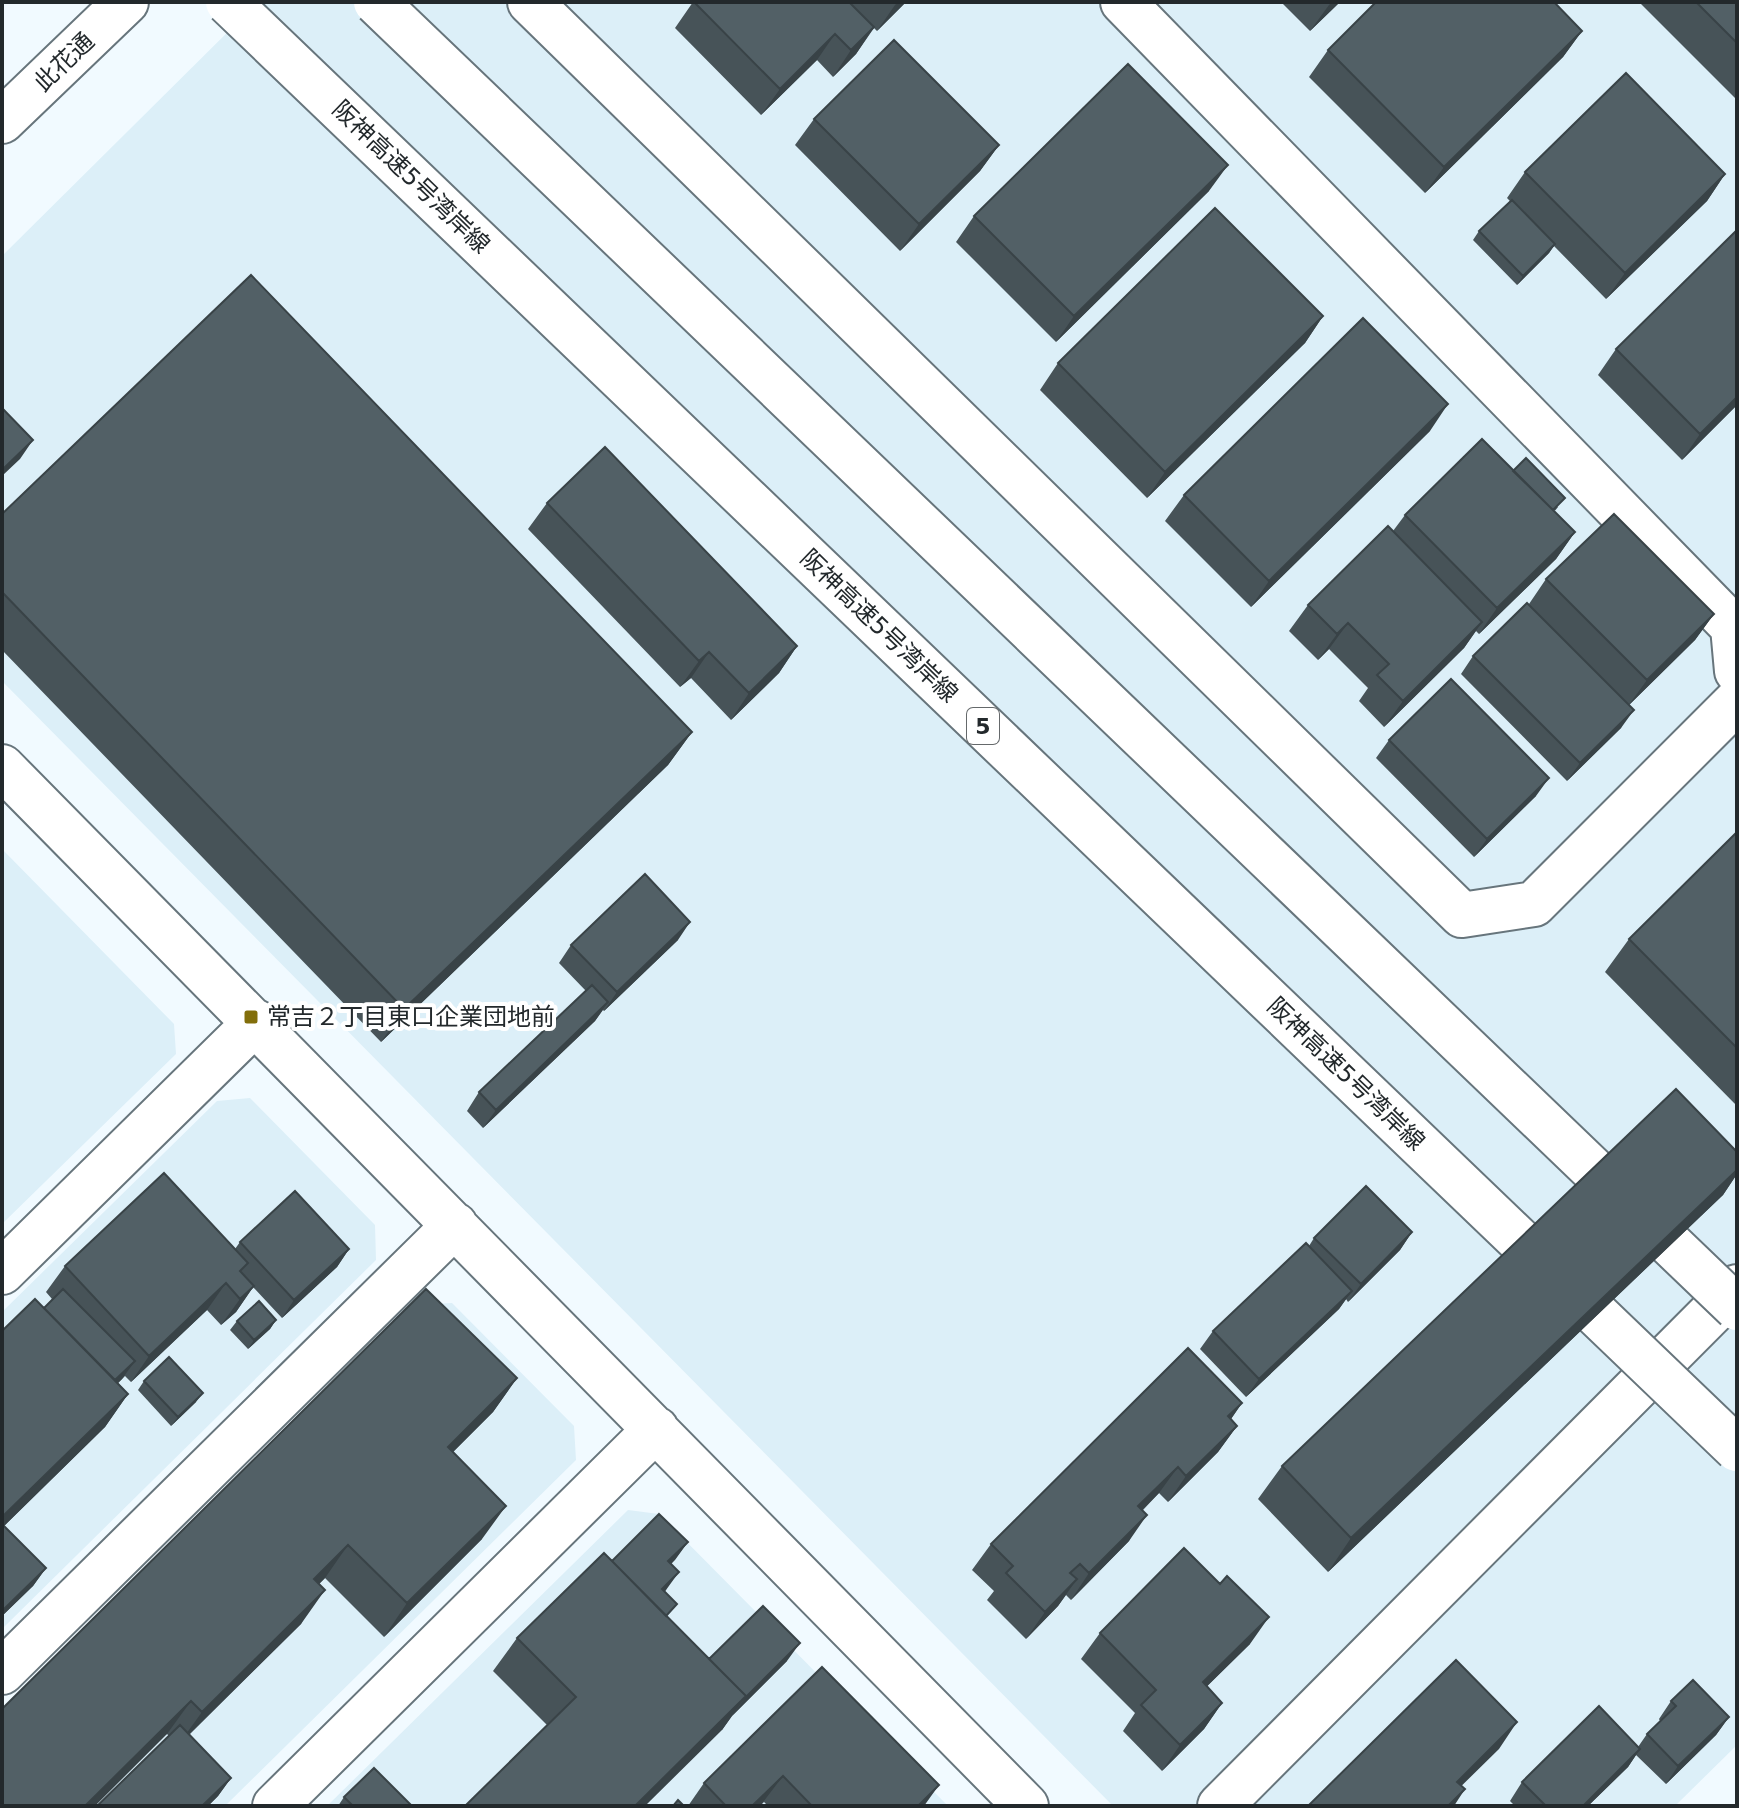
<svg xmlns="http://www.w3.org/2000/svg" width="1739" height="1808" font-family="'DejaVu Sans','Noto Sans JP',sans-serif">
<rect width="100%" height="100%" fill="#f1faff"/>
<path fill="#dceff8" d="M 258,2 L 1737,2 L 1737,1745 L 1675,1806 L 1113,1806 L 2,681 L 2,256 Z
M 2,849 L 174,1024 L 176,1054 L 2,1224 Z
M 250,1098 L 375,1225 L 376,1260 L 2,1629 L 2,1312 L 217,1101 Z
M 452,1303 L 574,1426 L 576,1460 L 225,1806 L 2,1806 L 414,1305 Z
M 628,1510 L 659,1514 L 948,1806 L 327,1806 Z"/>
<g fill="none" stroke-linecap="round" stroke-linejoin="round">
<defs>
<path id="minor" d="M 530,2 L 1462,915 L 1534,904 L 1737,701
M 1123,2 L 1733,627 L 1737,671
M 2,121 L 126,2
M 2,767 L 1026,1806
M 2,1272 L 256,1022
M 2,1672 L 455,1225
M 275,1806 L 656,1429
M 1220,1806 L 1737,1287"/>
</defs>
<use href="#minor" stroke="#67757c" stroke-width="48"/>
<use href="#minor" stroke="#fff" stroke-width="44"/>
<defs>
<path id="highway-bridge" d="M 228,2 L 1737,1449
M 376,2 L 1737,1308"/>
</defs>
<use href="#highway-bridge" stroke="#67757c" stroke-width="48" stroke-linecap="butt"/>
<use href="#highway-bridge" stroke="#fff" stroke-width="44"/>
</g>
<path fill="#475358" d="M 693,2 L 906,2 L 877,31 L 874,28 L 856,54 L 833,77 L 817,60 L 761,115 L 675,28 Z
M 1281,2 L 1340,2 L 1310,31 Z
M 1639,2 L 1737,2 L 1737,100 Z
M 1582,31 L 1563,57 L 1425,193 L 1309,77 L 1328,50 Z
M 814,119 L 999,145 L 980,171 L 900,251 L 795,145 Z
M 1525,172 L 1725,174 L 1707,201 L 1606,299 L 1554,246 L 1549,253 L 1517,285 L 1473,240 L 1479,231 L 1510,201 L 1507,198 Z
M 1209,191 L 1056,342 L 956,242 L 974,216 Z
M 1323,316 L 1305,343 L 1147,498 L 1040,390 L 1058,363 Z
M 1616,349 L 1737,405 L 1682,460 L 1598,375 Z
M 1430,431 L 1251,607 L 1165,521 L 1184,495 Z
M 1513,471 L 1558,507 L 1554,512 L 1575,532 L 1556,559 L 1479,634 L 1476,631 L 1464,648 L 1384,727 L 1359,701 L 1368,688 L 1329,649 L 1318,660 L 1289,631 L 1308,605 L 1393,531 L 1405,515 Z
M 547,503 L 797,646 L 779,673 L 731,720 L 691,678 L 680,687 L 528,529 Z
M 2,514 L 692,732 L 668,765 L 381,1042 L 2,650 Z
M 1546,579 L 1714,614 L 1695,640 L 1629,705 L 1621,728 L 1567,781 L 1461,674 L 1473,656 L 1529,604 Z
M 1389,740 L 1536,796 L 1474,857 L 1376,758 Z
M 1737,832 L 1737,1106 L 1605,972 L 1629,939 Z
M 678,940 L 604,1011 L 603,1010 L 595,1021 L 483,1128 L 467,1111 L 479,1092 L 586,991 L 559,963 L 571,945 Z
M 1737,1152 L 1737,1174 L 1723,1195 L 1328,1572 L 1258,1499 L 1282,1466 Z
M 1412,1232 L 1400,1250 L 1348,1302 L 1346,1299 L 1339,1309 L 1246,1397 L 1200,1349 L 1213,1331 L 1309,1246 L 1314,1238 Z
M 240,1242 L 349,1249 L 337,1267 L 282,1318 L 253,1287 L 236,1312 L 221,1325 L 207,1310 L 131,1382 L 125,1376 L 118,1383 L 128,1394 L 105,1427 L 4,1526 L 46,1568 L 33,1586 L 2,1616 L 2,1331 L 44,1308 L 52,1299 L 46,1292 L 65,1266 L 235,1249 Z
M 276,1320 L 270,1329 L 248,1349 L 230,1330 L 237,1321 Z
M 517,1378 L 493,1412 L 453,1452 L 482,1539 L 384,1637 L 325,1578 L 319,1584 L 301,1624 L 189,1735 L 231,1778 L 218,1796 L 208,1806 L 97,1806 L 169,1736 L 167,1734 L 2,1806 Z
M 144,1381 L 196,1402 L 171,1426 L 138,1390 Z
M 1242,1403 L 1231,1419 L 1237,1426 L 1218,1452 L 1168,1502 L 1159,1493 L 1143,1510 L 1129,1541 L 1071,1600 L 1066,1595 L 1058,1606 L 1026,1639 L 987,1600 L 994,1591 L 972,1570 L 991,1544 Z
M 688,1542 L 671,1564 L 666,1590 L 664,1592 L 668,1618 L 709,1659 L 787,1661 L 732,1716 L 722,1730 L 547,1725 L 493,1671 L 517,1638 L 612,1561 Z
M 1100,1633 L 1250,1644 L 1207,1686 L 1222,1703 L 1204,1729 L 1162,1771 L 1123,1731 L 1135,1713 L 1081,1659 Z
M 822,1667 L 924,1806 L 768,1806 L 764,1802 L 760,1806 L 688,1806 L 704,1783 Z
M 1671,1701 L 1729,1717 L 1716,1735 L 1666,1784 L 1636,1755 L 1628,1767 L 1588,1806 L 1515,1806 L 1510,1801 L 1522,1782 L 1638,1747 L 1647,1734 L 1660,1721 L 1659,1719 Z
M 344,1797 L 412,1806 L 338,1806 Z"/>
<path fill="#394347" d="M 898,2 L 906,2 L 877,31 L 895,5 Z
M 1332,2 L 1340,2 L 1310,31 L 1329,5 Z
M 874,27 L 856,54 L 833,77 L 851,50 Z
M 1582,31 L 1563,57 L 1425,193 L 1444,167 Z
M 835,34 L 817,60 L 761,115 L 780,89 Z
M 999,145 L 980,171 L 900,251 L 919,224 Z
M 1228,165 L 1209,191 L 1056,342 L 1074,316 Z
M 1725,174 L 1707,201 L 1606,299 L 1625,273 Z
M 1555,244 L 1549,253 L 1517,285 L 1523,276 Z
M 1323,316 L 1305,343 L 1147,498 L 1165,472 Z
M 1737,397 L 1737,405 L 1682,460 L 1700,434 Z
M 1448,404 L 1430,431 L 1251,607 L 1269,581 Z
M 33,440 L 20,459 L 2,476 L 2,470 Z
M 1575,532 L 1556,559 L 1479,634 L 1497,608 Z
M 1714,614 L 1695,640 L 1628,706 L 1647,680 Z
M 1482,622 L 1464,648 L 1384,727 L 1403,701 Z
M 1348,623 L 1329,649 L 1318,660 L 1337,634 Z
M 797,646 L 779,673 L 731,720 L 749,693 Z
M 709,652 L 691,678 L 680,687 L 699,661 Z
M 1634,710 L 1621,728 L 1567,781 L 1580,763 Z
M 692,732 L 668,765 L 381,1042 L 404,1009 Z
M 1549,778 L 1536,796 L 1474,857 L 1487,839 Z
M 690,922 L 678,940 L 604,1011 L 617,992 Z
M 608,1002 L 595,1021 L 483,1128 L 496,1110 Z
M 1737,1170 L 1737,1174 L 1723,1195 L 1328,1572 L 1351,1538 Z
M 1412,1232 L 1400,1250 L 1348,1302 L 1361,1284 Z
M 349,1249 L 337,1267 L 282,1318 L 294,1300 Z
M 226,1283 L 207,1310 L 131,1382 L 149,1356 Z
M 254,1286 L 236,1312 L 221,1325 L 240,1299 Z
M 1352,1291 L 1339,1309 L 1246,1397 L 1259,1379 Z
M 276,1320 L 270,1329 L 248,1349 L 254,1340 Z
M 135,1361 L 122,1379 L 91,1410 L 103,1392 Z
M 517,1378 L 493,1412 L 424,1481 L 448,1447 Z
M 203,1393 L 196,1402 L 171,1426 L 178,1417 Z
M 128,1394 L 105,1427 L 2,1528 L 2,1517 Z
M 1242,1403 L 1224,1429 L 1228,1416 Z
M 1237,1426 L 1218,1452 L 1168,1502 L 1186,1476 Z
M 1178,1467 L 1159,1493 L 1120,1532 L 1138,1506 Z
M 506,1506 L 482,1539 L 384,1637 L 407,1603 Z
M 1147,1515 L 1129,1541 L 1071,1600 L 1089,1573 Z
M 688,1542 L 675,1560 L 655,1580 L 668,1561 Z
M 348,1545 L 325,1578 L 290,1613 L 314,1579 Z
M 46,1568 L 33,1586 L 2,1616 L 2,1611 Z
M 679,1572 L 666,1590 L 649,1607 L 662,1589 Z
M 1077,1579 L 1058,1606 L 1026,1639 L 1045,1612 Z
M 325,1590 L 301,1624 L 178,1745 L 202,1712 Z
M 1269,1617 L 1250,1644 L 1184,1709 L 1203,1682 Z
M 800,1643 L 787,1661 L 732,1716 L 745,1698 Z
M 746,1696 L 722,1730 L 645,1806 L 635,1806 Z
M 191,1701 L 167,1734 L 95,1806 L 85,1806 Z
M 1222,1703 L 1204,1729 L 1162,1771 L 1180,1745 Z
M 1729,1717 L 1716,1735 L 1666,1784 L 1678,1766 Z
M 1517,1722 L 1499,1749 L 1441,1806 L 1457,1782 Z
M 1640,1749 L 1628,1767 L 1588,1806 L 1583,1806 Z
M 783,1776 L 760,1806 L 752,1806 Z
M 231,1778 L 218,1796 L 208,1806 L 202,1806 Z
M 939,1785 L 924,1806 L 918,1806 Z
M 1465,1789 L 1454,1806 L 1448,1806 Z"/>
<path fill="#526066" stroke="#394347" stroke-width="2" d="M 694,2 L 849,2 L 874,27 L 851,50 L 835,34 L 780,89 Z
M 1376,2 L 1554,2 L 1582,31 L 1444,167 L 1328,50 Z
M 1696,2 L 1737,2 L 1737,43 Z
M 894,40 L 999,145 L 919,224 L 814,119 Z
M 1128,64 L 1228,165 L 1074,316 L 974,216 Z
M 1626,73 L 1725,174 L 1625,273 L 1525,172 Z
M 1512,200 L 1555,244 L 1523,276 L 1479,231 Z
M 1215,208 L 1323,316 L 1165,472 L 1058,363 Z
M 1737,230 L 1737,397 L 1700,434 L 1616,349 Z
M 251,275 L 692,732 L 404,1009 L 2,592 L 2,514 Z
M 1363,318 L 1448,404 L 1269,581 L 1184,495 Z
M 2,408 L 33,440 L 2,470 Z
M 1482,439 L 1575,532 L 1497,608 L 1405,515 Z
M 605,447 L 797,646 L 749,693 L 709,652 L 699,661 L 547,503 Z
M 1526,458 L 1565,498 L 1553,510 L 1513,471 Z
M 1614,514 L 1714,614 L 1647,680 L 1546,579 Z
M 1388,526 L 1482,622 L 1403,701 L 1377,675 L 1389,664 L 1348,623 L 1337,634 L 1308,605 Z
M 1527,603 L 1634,710 L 1580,763 L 1473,656 Z
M 1451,679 L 1549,778 L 1487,839 L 1389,740 Z
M 1737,832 L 1737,1048 L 1629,939 Z
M 645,874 L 690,922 L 617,992 L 571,945 Z
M 592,985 L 608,1002 L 496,1110 L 479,1092 Z
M 1676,1089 L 1737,1152 L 1737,1170 L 1351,1538 L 1282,1466 Z
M 164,1173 L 248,1263 L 240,1271 L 254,1286 L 240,1299 L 226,1283 L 149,1356 L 65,1266 Z
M 1366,1186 L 1412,1232 L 1361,1284 L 1314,1238 Z
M 295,1191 L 349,1249 L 294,1300 L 240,1242 Z
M 1306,1243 L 1352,1291 L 1259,1379 L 1213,1331 Z
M 63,1289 L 135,1361 L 115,1380 L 44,1308 Z
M 426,1289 L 517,1378 L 448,1447 L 506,1506 L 407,1603 L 348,1545 L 314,1579 L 325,1590 L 202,1712 L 191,1701 L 85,1806 L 2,1806 L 2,1709 Z
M 35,1299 L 128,1394 L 2,1517 L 2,1331 Z
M 259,1301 L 276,1320 L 254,1340 L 237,1321 Z
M 1188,1348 L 1242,1403 L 1228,1416 L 1237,1426 L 1186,1476 L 1178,1467 L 1138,1506 L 1147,1515 L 1089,1573 L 1080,1564 L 1070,1573 L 1077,1579 L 1045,1612 L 1006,1573 L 1013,1566 L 991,1544 Z
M 169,1357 L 203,1393 L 178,1417 L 144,1381 Z
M 659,1514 L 688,1542 L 668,1561 L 679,1572 L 662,1589 L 677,1604 L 666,1616 L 612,1561 Z
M 4,1526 L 46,1568 L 2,1611 L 2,1527 Z
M 1184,1548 L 1220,1584 L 1227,1576 L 1269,1617 L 1203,1682 L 1222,1703 L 1180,1745 L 1141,1705 L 1156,1690 L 1100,1633 Z
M 604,1553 L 746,1696 L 635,1806 L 465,1806 L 576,1697 L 517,1638 Z
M 763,1606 L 800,1643 L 745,1698 L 746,1696 L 709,1659 Z
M 1456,1660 L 1517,1722 L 1457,1782 L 1465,1789 L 1448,1806 L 1308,1806 Z
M 822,1667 L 939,1785 L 918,1806 L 812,1806 L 783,1776 L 752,1806 L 726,1806 L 704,1783 Z
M 1693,1680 L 1729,1717 L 1678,1766 L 1647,1734 L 1676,1706 L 1671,1701 Z
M 1599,1706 L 1640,1749 L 1583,1806 L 1546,1806 L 1522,1782 Z
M 180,1725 L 231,1778 L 202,1806 L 97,1806 Z
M 374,1768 L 412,1806 L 353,1806 L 344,1797 Z
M 678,1800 L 684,1806 L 673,1806 Z"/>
<rect fill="#826e0b" stroke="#fff" stroke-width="3" x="243" y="1009" width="16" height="16" rx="4"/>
<g text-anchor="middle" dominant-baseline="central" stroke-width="8" stroke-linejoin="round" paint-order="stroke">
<rect fill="#fff" stroke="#65696b" stroke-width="2" x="967" y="708" width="32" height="36" rx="6"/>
<g font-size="22" font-weight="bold" fill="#23292c">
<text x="983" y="726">5</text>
</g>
<g font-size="24" fill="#23292c" stroke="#fff">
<text transform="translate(64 62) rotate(-44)">此花通</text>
<text transform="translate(411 177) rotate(44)">阪神高速5号湾岸線</text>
<text transform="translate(879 626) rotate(44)">阪神高速5号湾岸線</text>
<text transform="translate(1346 1074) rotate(44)">阪神高速5号湾岸線</text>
</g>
<g font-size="24" fill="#23292c" stroke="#fff" text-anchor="start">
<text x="267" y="1017">常吉２丁目東口企業団地前</text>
</g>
</g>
<rect width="1739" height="1808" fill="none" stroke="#23292c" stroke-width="8"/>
</svg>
